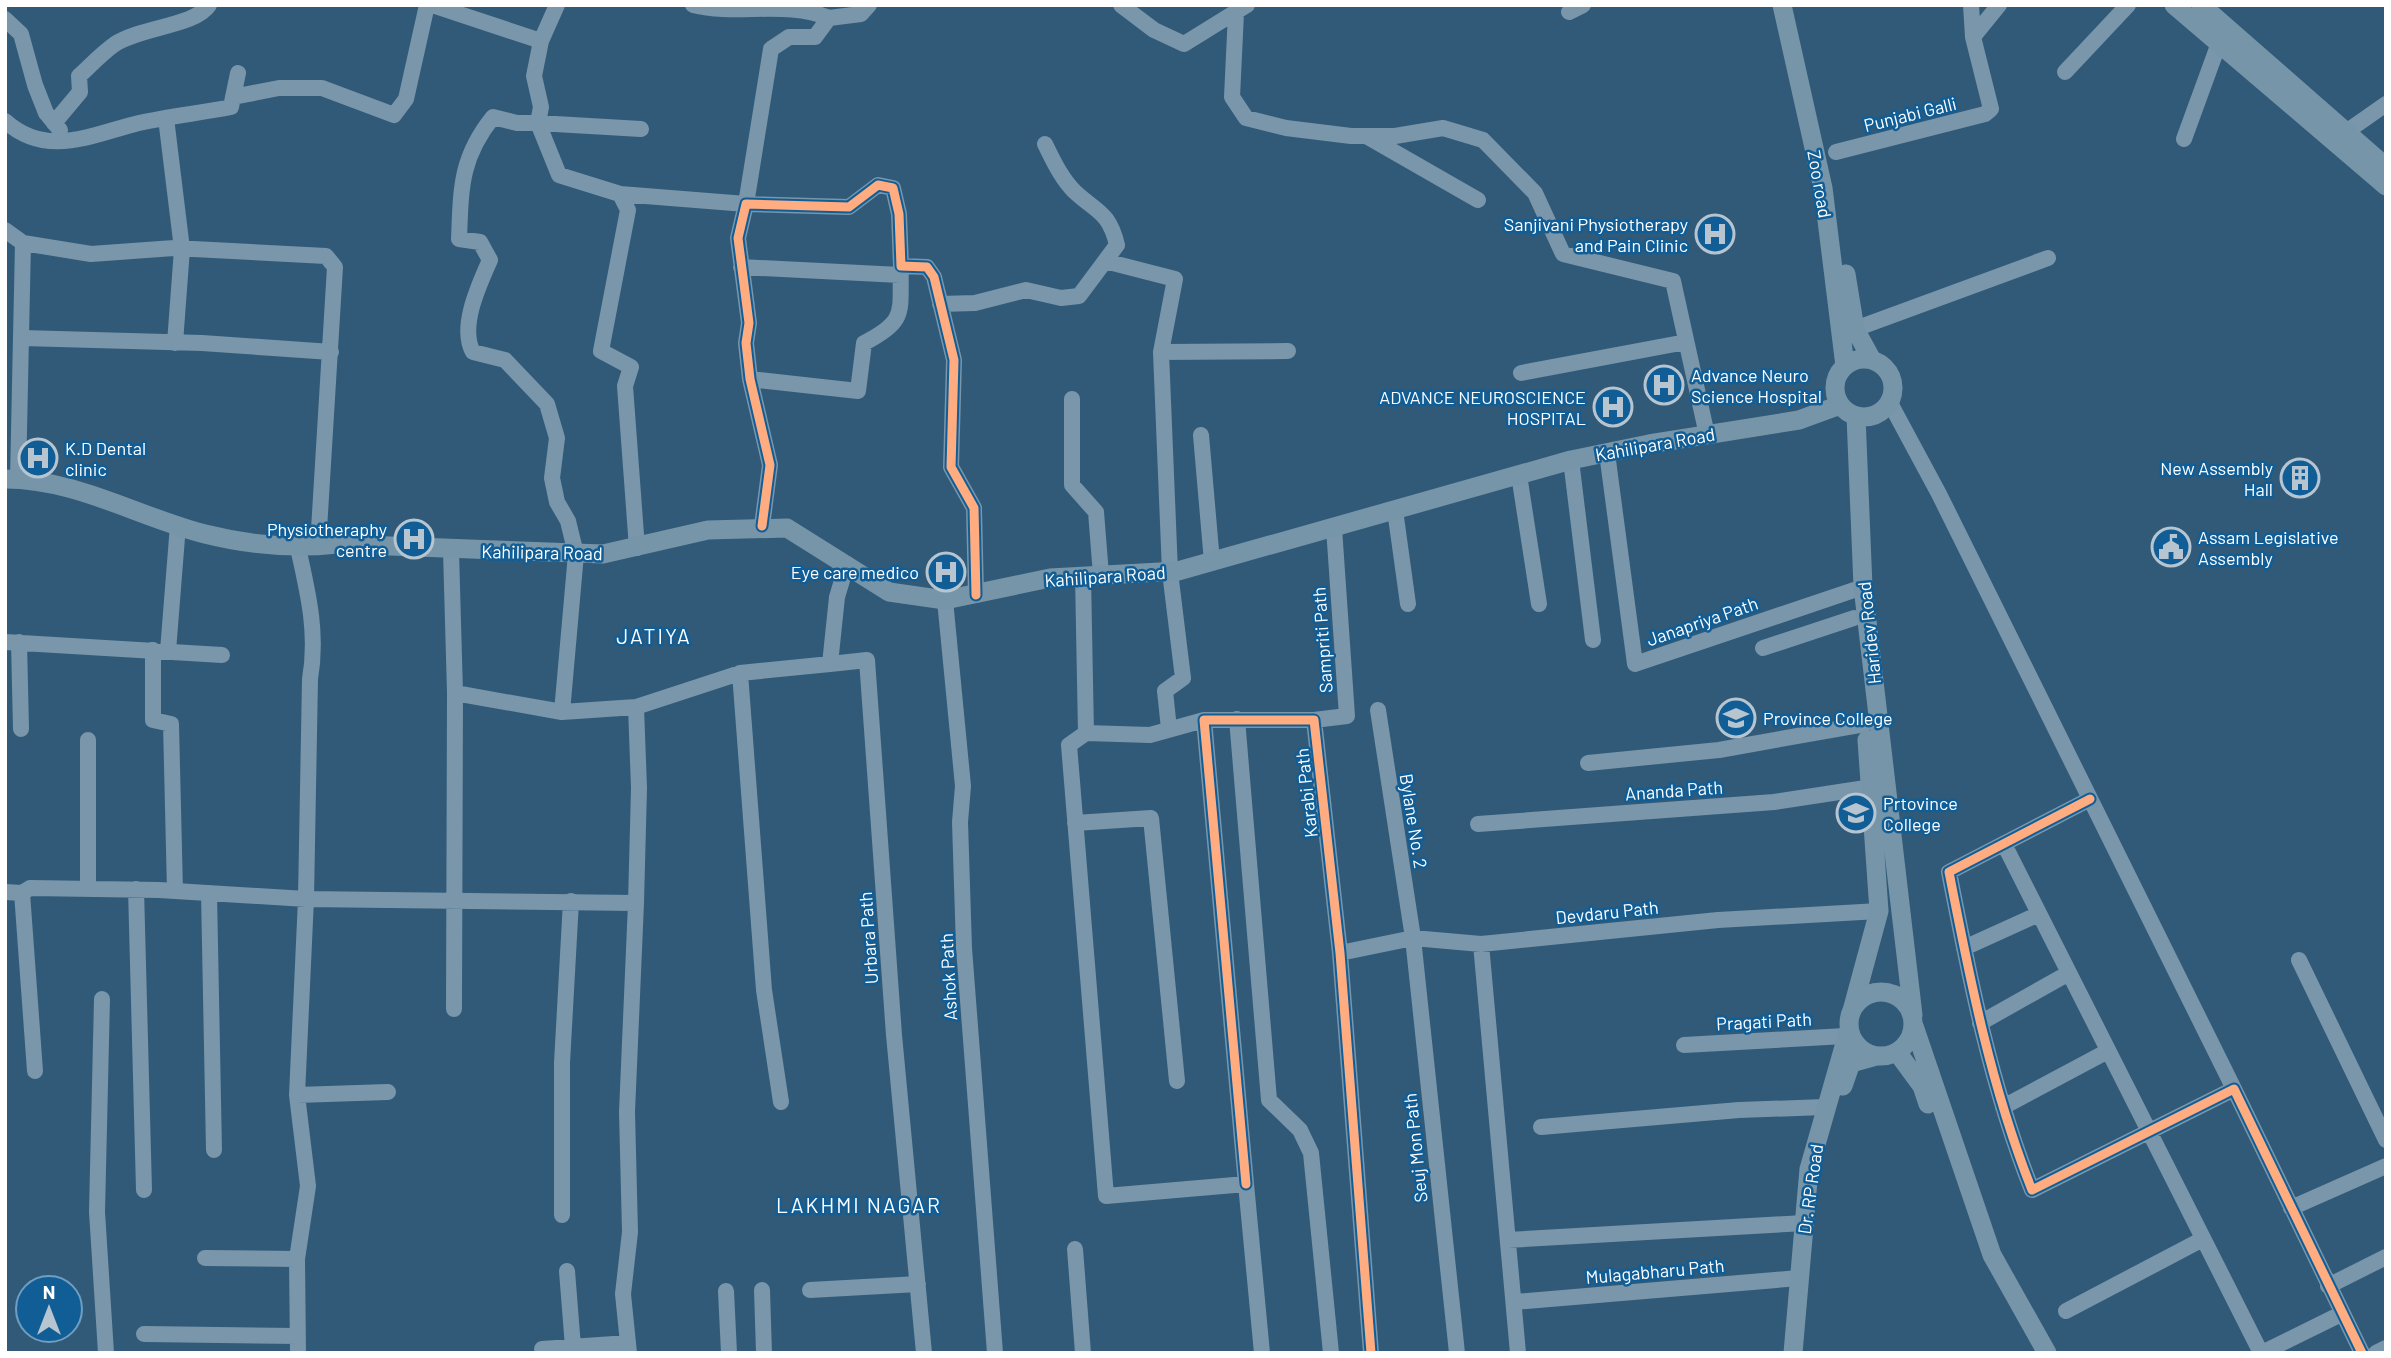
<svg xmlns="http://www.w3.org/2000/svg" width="2391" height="1358" font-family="Barlow,sans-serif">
<rect width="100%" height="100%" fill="#305a78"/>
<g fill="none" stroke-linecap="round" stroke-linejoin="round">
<path stroke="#7996ab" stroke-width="16" d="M 432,5 L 541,41 L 534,76 L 541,107 L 538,123 L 517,123 L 493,117 C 460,158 461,189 459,239 L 480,242 L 490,260 C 479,285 459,327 473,352 L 505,360 L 547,404 L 557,438 L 552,478 L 557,502 L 568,521 L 576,554 L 562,712
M 693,5 C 737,16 786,0 829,18
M 1121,5 L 1154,30 L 1184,44 L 1247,5
M 1569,12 L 1583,5
M 1236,13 L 1232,97 L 1246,118 L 1286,128 L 1351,136 L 1395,136 L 1443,128 L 1483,140 L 1535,193 L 1563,254 L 1673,281 L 1707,435
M 5,19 L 21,34 L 35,85 L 46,113 L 60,130
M 1973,37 L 1999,5
M 541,41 L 557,5
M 2065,72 L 2128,5
M 233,97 L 279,88 L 322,88 L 394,115 L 406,99 L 427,5
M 166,118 L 182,249 L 175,343
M 5,121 C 47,159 93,134 139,123 C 170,116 201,113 231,107 L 238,73
M 54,123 L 80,92 L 79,76 C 90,66 102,53 115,44 C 141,27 195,26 209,5
M 2346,132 L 2386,104
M 1368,137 L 1478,200
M 2184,139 L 2219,43
M 1836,152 L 1985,114 L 1991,109 L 1973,37 L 1971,5
M 620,194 L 746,204 L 771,49 L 789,37 L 815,37 L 829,18 L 861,14 L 869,5
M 5,230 L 23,243 L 18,479
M 23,243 L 91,254 L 174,248 L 326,256 L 335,267 L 318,546
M 1105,261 L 1175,279 L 1161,352 L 1288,351
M 741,267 L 900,275
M 940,304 L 975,303 L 1026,290 L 1061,298 L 1079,296 L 1117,245 C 1109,211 1096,212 1074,191 C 1061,178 1053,160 1045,144
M 1855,329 L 2048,258
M 22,338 L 202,343 L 331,352
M 1161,352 L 1170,572 L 1183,678 L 1165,691 L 1169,729
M 1521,373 L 1686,342
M 750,379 L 858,391 L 864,343 C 909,320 899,311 901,266
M 1072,399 L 1072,485 L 1096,512 L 1101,575
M 1890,403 L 1939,494 L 2234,1089
M 1201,435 L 1212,562
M 1607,453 L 1635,664 L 1863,587
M 1571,460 L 1593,640
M 1519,475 L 1539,604
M 1395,510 L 1408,604
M 762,526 L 770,465 L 750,379 L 746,343 L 749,323 L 738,238 L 746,204 L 849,207 L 878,185 L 893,188 L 899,214 L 901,266 L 927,267 L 934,277 L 954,360 L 951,467 L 974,508 L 976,595
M 298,548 C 308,593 318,633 310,679 L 306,899 L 297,1095 L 308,1186 L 297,1259 L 298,1353
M 637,548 L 625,386 L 631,367 L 601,351 L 628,210 L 620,194 L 559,175 L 538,123 L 641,129
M 451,551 L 455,693 L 454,1009
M 847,564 L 837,597 L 830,664 L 867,660 L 894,1035 L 924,1353
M 1083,576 L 1086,733 L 1069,745 L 1106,1196 L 1246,1184 L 1262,1353
M 945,600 L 963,786 L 960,822 L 964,948 L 995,1353
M 5,642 L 222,655
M 19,642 L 21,729
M 1763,648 L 1854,618
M 153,650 L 153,720 L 171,724 L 175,891
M 168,651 L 178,525
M 455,693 L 562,712 L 636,707 L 740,673
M 1378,710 L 1413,938 L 1457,1353
M 1237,719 L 1269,1100 L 1300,1130 L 1311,1153 L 1331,1353
M 1314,720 L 1347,716 L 1334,528
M 1086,733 L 1150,735 L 1204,720
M 88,740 L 88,889
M 1588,763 L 1719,750 L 1865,724
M 2090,799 L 1949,872 C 1970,980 1991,1087 2032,1190 L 2234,1089 L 2362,1353
M 1075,823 L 1151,818 L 1177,1081
M 1478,824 L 1774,802 L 1872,787
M 2004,844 L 2261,1353
M 136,889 L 144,1190
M 5,892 L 22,893 L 30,888 L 159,890 L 306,899 L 636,903
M 22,893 L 35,1071
M 209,893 L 214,1150
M 1481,944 L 1518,1353
M 1964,948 L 2039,914
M 1340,953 L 1413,938 L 1481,944 L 1718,920 L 1879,911
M 2299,960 L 2386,1140
M 102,999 L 97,1212 L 106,1353
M 1980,1023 L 2069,973
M 1684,1045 L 1845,1036
M 297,1095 L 388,1092
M 781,1102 L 764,990 L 740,673 L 830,664
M 2003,1107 L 2108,1051
M 1541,1127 L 1739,1110 L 1825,1107
M 1246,1184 L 1204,720 L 1314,720 L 1340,953 L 1371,1353
M 2291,1208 L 2386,1166
M 562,1215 L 562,1063 L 571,901
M 1508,1240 L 1804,1223
M 1075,1249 L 1083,1353
M 205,1258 L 297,1259
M 567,1271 L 573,1347
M 2328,1286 L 2386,1257
M 762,1290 L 764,1353
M 810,1290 L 918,1284
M 726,1291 L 729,1353
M 1514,1302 L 1799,1278
M 2066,1311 L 2203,1239
M 144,1334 L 298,1336
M 542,1349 L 628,1343
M 629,1353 L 623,1294 L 630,1232 L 627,1112 L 636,903 L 639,788 L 636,707
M 2262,1353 L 2341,1314
M 2376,1353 L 2386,1348"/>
<path stroke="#7795a9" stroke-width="19" d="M 1782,5 L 1823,188 L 1845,366
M 2174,5 L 2386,186
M 2201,5 L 2386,167
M 1846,274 L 1855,329 L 1872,360
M1835 388a29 29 0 1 1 58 0a29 29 0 1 1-58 0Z
M 1856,416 L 1863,587 L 1913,1015
M 5,479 C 77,479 138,517 205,534 C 249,545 293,549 337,544 L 603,554 L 708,530 L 787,528 L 889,592 L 945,600 L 1050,578 L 1178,571 L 1571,460 L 1649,444 L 1799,420 L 1840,405
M1849 1024a32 32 0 1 1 64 0a32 32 0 1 1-64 0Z
M 1853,1007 L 1879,911 L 1867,740
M 1914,1026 L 1992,1255 L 2047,1353
M 1897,1052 L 1922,1086 L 1928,1104
M 1843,1086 L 1851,1063 L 1876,1056
M 1793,1353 L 1809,1169 L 1849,1029"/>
<defs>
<path id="cycleway" d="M 762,526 L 770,465 L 750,379 L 746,343 L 749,323 L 738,238 L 746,204 L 849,207 L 878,185 L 893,188 L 899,214 L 901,266 L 927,267 L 934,277 L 954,360 L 951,467 L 974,508 L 976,595
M 2090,799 L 1949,872 C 1970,980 1991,1087 2032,1190 L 2234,1089 L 2362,1353
M 1246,1184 L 1204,720 L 1314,720 L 1340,953 L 1371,1353"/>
</defs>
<use href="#cycleway" stroke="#115e97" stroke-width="13"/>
<use href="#cycleway" stroke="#ffac80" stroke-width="9"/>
</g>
<defs>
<symbol id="hospital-ring" viewBox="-11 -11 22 22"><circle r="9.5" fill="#115e97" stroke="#b7c5d0" stroke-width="1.5"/><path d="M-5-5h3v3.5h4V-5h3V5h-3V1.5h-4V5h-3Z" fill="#b7c5d0"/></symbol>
<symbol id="building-ring" viewBox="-11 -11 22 22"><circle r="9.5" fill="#115e97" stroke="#b7c5d0" stroke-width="1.5"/><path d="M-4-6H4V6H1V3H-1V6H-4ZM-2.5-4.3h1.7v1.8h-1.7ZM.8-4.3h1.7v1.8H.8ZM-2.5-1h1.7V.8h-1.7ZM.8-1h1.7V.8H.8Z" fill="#b7c5d0"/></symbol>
<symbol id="civic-ring" viewBox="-11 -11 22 22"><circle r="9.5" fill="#115e97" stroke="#b7c5d0" stroke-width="1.5"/><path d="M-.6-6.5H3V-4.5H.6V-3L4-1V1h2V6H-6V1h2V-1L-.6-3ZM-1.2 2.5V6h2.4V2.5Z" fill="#b7c5d0"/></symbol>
<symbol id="university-ring" viewBox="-11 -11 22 22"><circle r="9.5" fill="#115e97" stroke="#b7c5d0" stroke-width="1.5"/><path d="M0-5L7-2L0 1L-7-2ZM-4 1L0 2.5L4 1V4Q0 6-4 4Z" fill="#b7c5d0"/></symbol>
</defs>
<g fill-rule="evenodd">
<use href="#hospital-ring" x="1693" y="212" width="44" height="44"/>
<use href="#hospital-ring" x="1642" y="363" width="44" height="44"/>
<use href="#hospital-ring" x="1591" y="385" width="44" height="44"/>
<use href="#hospital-ring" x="16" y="436" width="44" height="44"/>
<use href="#building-ring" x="2278" y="456" width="44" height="44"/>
<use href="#hospital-ring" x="392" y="517" width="44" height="44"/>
<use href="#civic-ring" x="2149" y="525" width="44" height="44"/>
<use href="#hospital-ring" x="924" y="550" width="44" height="44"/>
<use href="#university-ring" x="1714" y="696" width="44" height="44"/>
<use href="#university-ring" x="1834" y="791" width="44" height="44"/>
</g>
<g text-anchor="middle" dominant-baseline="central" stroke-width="5" stroke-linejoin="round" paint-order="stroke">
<g font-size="18" fill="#fff" stroke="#115e97">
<text transform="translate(1910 114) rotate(-14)">Punjabi Galli</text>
<text transform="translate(1820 184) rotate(80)">Zoo road</text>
<text transform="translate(1655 444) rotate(-10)">Kahilipara Road</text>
<text transform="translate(542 552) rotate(1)">Kahilipara Road</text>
<text transform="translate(1105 576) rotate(-4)">Kahilipara Road</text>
<text transform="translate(1702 621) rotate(-19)">Janapriya Path</text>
<text transform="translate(1869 633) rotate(-96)">Haridev Road</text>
<text transform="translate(1322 640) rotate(-94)">Sampriti Path</text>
<text transform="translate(1674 790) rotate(-4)">Ananda Path</text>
<text transform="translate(1306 793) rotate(-96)">Karabi Path</text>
<text transform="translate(1414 821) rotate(81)">Bylane No. 2</text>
<text transform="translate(1607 912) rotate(-6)">Devdaru Path</text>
<text transform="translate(868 938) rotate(-94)">Urbara Path</text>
<text transform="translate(948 977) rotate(-93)">Ashok Path</text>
<text transform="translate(1764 1021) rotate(-3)">Pragati Path</text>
<text transform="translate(1415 1148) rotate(-96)">Seuj Mon Path</text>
<text transform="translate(1810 1189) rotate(-82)">Dr. RP Road</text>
<text transform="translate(1655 1271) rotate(-5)">Mulagabharu Path</text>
</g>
<g font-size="18" fill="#fff" stroke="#115e97" text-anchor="end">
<text x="1688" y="224">Sanjivani Physiotherapy<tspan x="1688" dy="21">and Pain Clinic</tspan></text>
<text x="1691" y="375" text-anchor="start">Advance Neuro<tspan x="1691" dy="21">Science Hospital</tspan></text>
<text x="1586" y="397">ADVANCE NEUROSCIENCE<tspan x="1586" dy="21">HOSPITAL</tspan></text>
<text x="65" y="448" text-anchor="start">K.D Dental<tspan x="65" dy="21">clinic</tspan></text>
<text x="2273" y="468">New Assembly<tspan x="2273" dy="21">Hall</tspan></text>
<text x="387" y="529">Physiotheraphy<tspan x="387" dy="21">centre</tspan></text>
<text x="2198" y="537" text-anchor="start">Assam Legislative<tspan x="2198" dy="21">Assembly</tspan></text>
<text x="919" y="572">Eye care medico</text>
<text x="1763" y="718" text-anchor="start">Province College</text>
<text x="1883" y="803" text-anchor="start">Prtovince<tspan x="1883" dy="21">College</tspan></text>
</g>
<g font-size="21" letter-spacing="2" fill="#fff" stroke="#115e97">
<text x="654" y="635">JATIYA</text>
<text x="859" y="1204">LAKHMI NAGAR</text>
</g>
</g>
<rect width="2391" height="1358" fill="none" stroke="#ffffff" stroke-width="14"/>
<g transform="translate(49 1309)"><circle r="33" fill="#115e97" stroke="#709ec1" stroke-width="2"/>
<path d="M0-5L12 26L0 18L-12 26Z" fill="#b7c5d0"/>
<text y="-10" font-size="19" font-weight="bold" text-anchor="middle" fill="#ffffff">N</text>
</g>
</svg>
